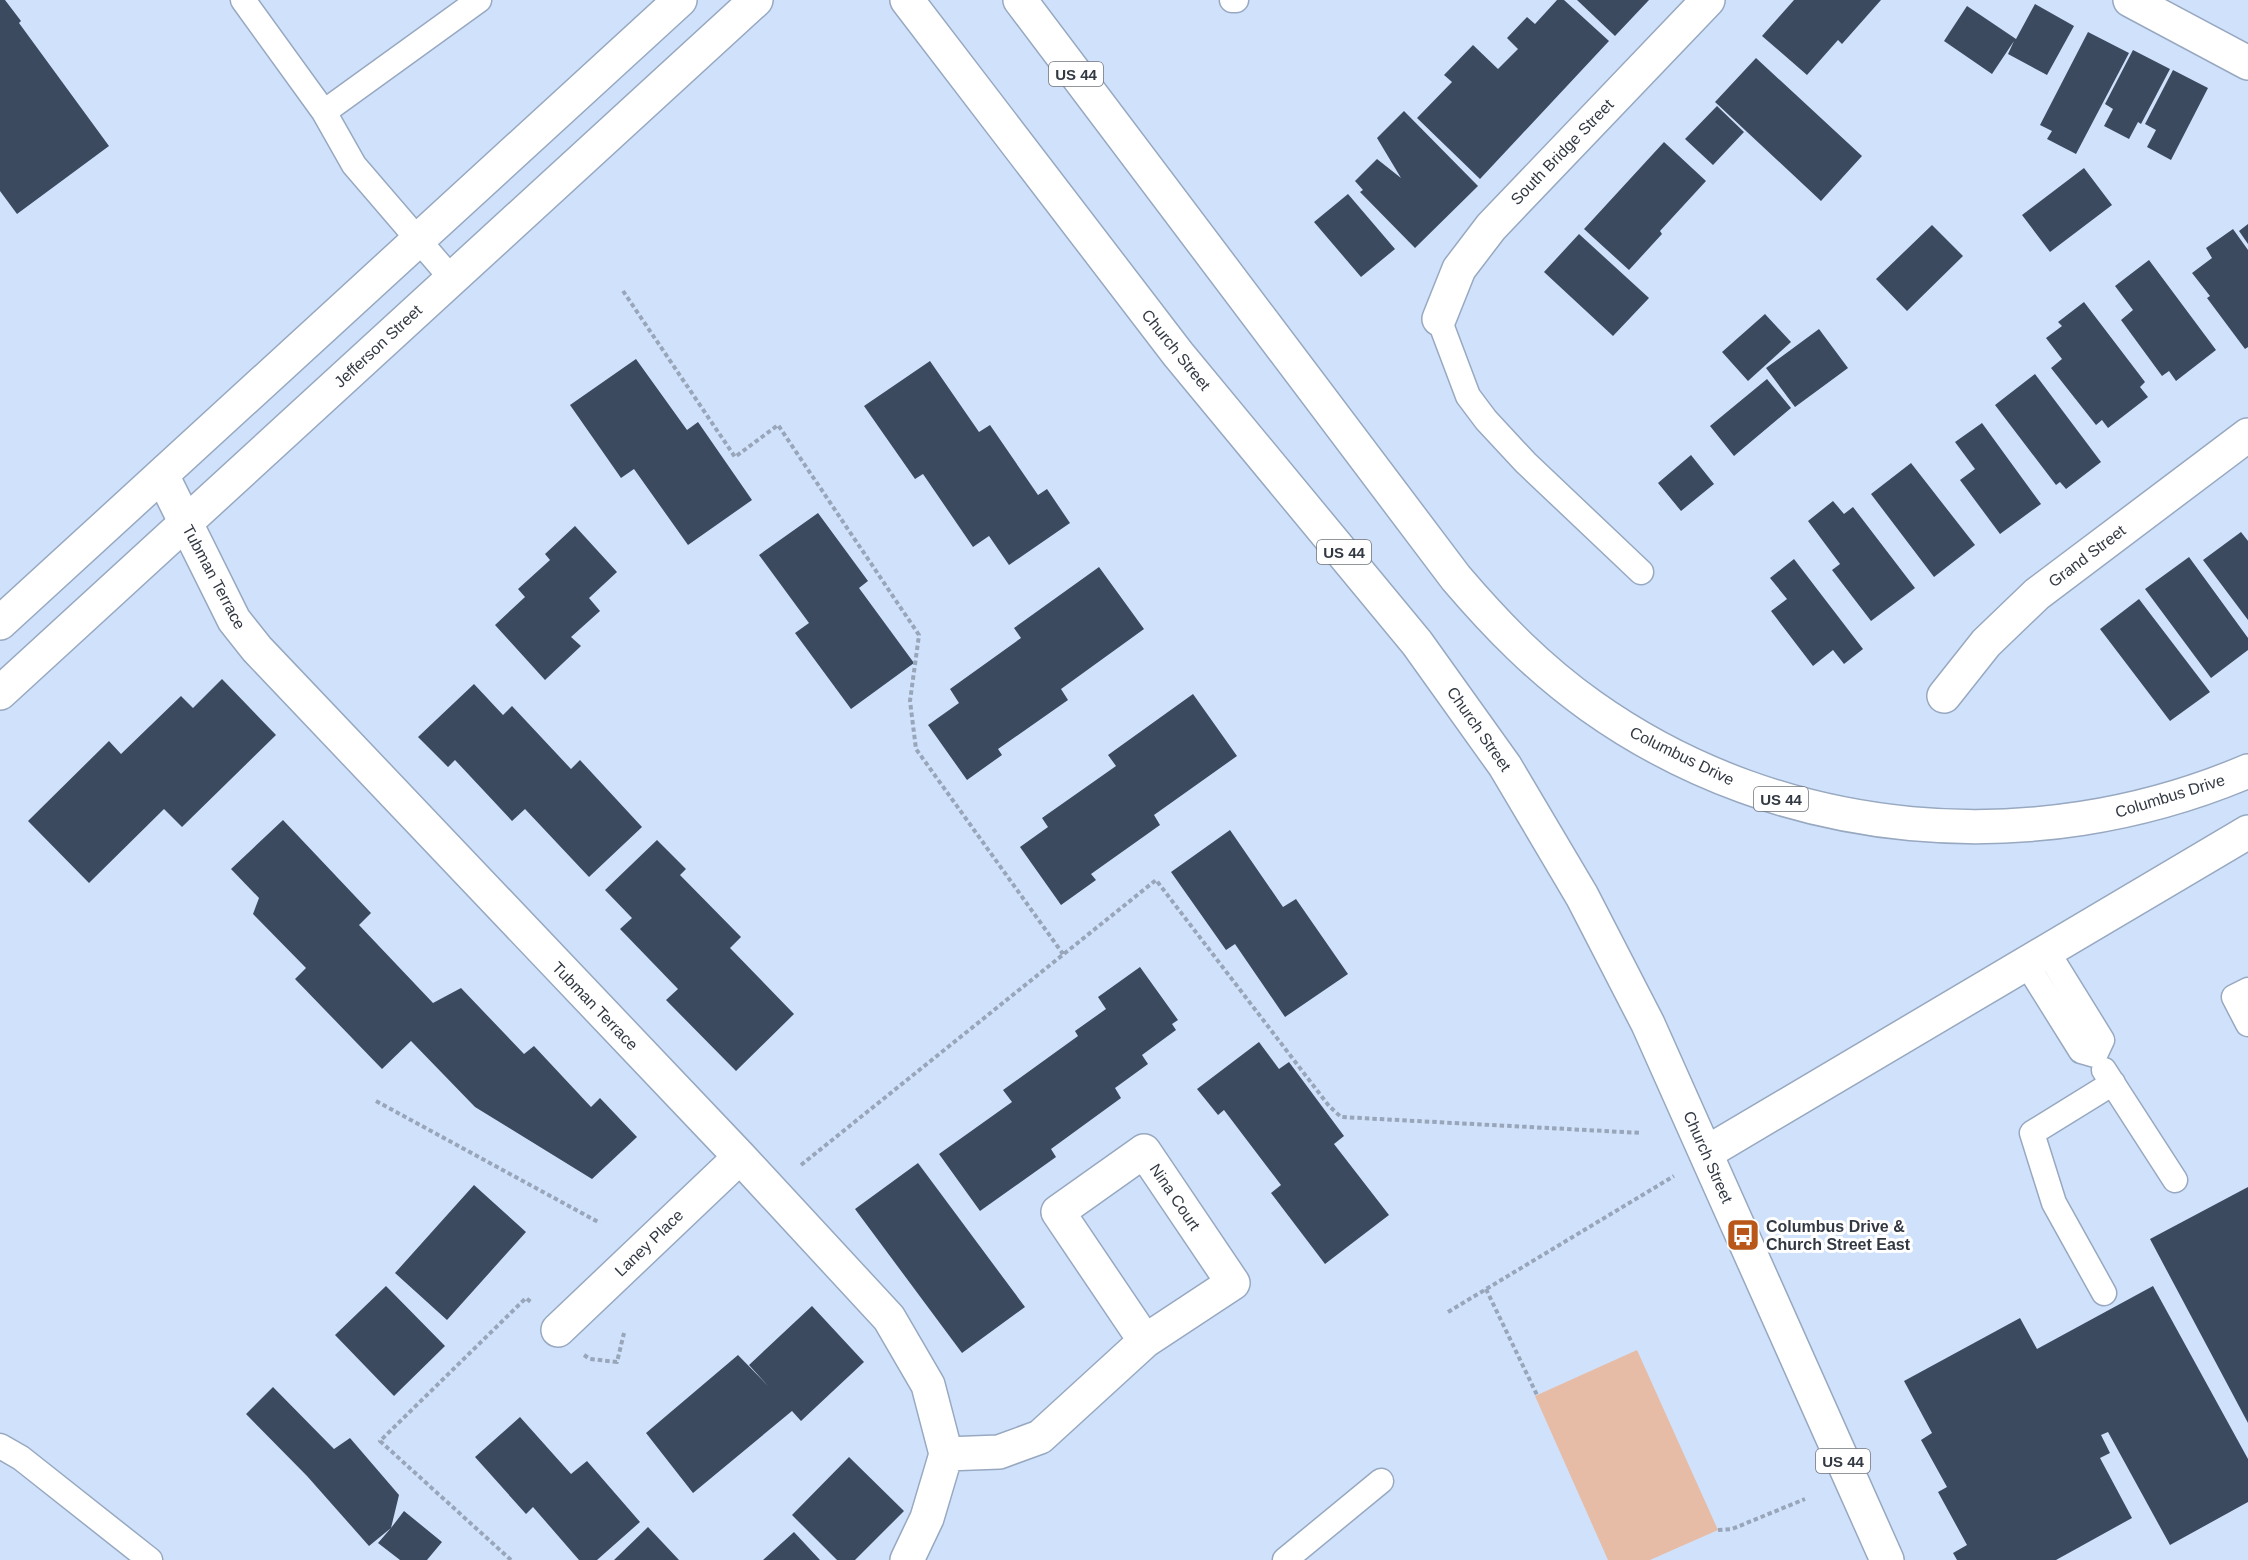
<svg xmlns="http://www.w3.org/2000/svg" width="2248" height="1560" font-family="Arial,sans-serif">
<rect width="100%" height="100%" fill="#d0e2fb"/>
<path fill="#e6bca7" d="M 1637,1350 L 1718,1530 L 1650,1560 L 1608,1560 L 1535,1396 Z"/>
<path fill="#3c4a5f" d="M 0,0 L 5,0 L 21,21 L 19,23 L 109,146 L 17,214 L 0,191 Z
M 1557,0 L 1564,0 L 1609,41 L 1480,179 L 1417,118 L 1452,82 L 1444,75 L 1473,45 L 1498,69 L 1518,49 L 1507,38 L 1527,17 L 1535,24 Z
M 1577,0 L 1649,0 L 1615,36 Z
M 1794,0 L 1881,0 L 1842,44 L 1838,40 L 1807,75 L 1762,36 Z
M 2035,4 L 2074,26 L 2047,75 L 2008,54 L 2014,41 L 1992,74 L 1944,41 L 1967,6 L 2016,39 Z
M 2088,32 L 2129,53 L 2076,154 L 2047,139 L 2052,131 L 2040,125 Z
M 2133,50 L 2170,69 L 2141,124 L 2138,122 L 2129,139 L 2104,126 L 2113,109 L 2105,104 Z
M 1756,58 L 1862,156 L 1821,201 L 1715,102 Z
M 2173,70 L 2208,88 L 2171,160 L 2147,147 L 2156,130 L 2145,124 Z
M 1717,106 L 1744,132 L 1713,165 L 1685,139 Z
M 1404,111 L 1478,186 L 1415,248 L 1360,192 L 1363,190 L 1355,181 L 1377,159 L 1401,178 L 1377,138 Z
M 1664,142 L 1706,181 L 1660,231 L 1662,234 L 1629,270 L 1584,229 Z
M 2084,168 L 2112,205 L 2050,252 L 2022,215 Z
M 1348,194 L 1395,249 L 1361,277 L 1314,222 Z
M 2248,224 L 2248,244 L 2239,231 Z
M 1932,225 L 1963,256 L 1907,311 L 1876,279 Z
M 2233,229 L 2248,250 L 2248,347 L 2245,349 L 2207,298 L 2210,296 L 2192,273 L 2212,258 L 2206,248 Z
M 1579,234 L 1649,298 L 1613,336 L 1544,272 Z
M 2149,260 L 2216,350 L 2176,381 L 2169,371 L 2162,376 L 2121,320 L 2133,310 L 2115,286 Z
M 2084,302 L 2145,382 L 2140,387 L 2148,397 L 2108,428 L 2102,420 L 2096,425 L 2051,368 L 2062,359 L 2046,338 L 2062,326 L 2058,322 Z
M 1765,314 L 1791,342 L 1748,381 L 1722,352 Z
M 1819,329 L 1848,368 L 1795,407 L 1766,368 Z
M 636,359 L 687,430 L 698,422 L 752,500 L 688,545 L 634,469 L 621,478 L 570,405 Z
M 930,361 L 979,432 L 990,425 L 1038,495 L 1047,489 L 1070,523 L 1009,565 L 989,536 L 973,547 L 923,474 L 915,479 L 864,406 Z
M 2035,374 L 2101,462 L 2066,489 L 2060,482 L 2056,485 L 1995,405 Z
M 1767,379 L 1791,408 L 1734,456 L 1710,426 Z
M 1982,423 L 2041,504 L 2000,534 L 1960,480 L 1975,469 L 1955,442 Z
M 1691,455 L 1714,484 L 1681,511 L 1658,483 Z
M 1911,463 L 1975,545 L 1934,577 L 1871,494 Z
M 1833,501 L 1844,514 L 1853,507 L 1915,588 L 1871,621 L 1832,570 L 1840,564 L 1808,521 Z
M 818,513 L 868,581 L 859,588 L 914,663 L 851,709 L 795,633 L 809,623 L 759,555 Z
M 575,526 L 617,572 L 589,598 L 600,611 L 571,637 L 581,646 L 545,680 L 495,625 L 525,597 L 518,589 L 550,560 L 545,554 Z
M 2241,532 L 2248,541 L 2248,620 L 2203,560 Z
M 2189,557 L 2248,638 L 2248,650 L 2211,678 L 2145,589 Z
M 1794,559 L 1863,649 L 1844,664 L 1833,650 L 1813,666 L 1771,611 L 1787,599 L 1770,578 Z
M 1099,567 L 1144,629 L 1061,689 L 1068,700 L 998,749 L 1002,755 L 967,780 L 928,725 L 959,703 L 950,689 L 1021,638 L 1014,628 Z
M 2139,599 L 2210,692 L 2170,721 L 2100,629 Z
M 222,679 L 276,735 L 182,827 L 164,809 L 89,883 L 28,821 L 109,741 L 121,754 L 181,696 L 193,708 Z
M 474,684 L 503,715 L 512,706 L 571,769 L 580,760 L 642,827 L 589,877 L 525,809 L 512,821 L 455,760 L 448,767 L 418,737 Z
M 1193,694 L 1237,756 L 1154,815 L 1160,825 L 1091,874 L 1096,880 L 1061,905 L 1020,847 L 1048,827 L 1042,818 L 1116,766 L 1108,755 Z
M 283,820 L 371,913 L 359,925 L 433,1003 L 461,988 L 524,1054 L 534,1046 L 591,1107 L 600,1098 L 637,1137 L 592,1179 L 475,1107 L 411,1041 L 382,1069 L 295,979 L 306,968 L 253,914 L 259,898 L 231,869 Z
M 1230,830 L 1283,907 L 1296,899 L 1348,974 L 1285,1017 L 1235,944 L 1226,950 L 1171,872 Z
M 657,840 L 686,869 L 680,875 L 741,937 L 730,948 L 794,1014 L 736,1071 L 666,1000 L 678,989 L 620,929 L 632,918 L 605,890 Z
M 1140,967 L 1178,1020 L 1172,1024 L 1176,1030 L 1142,1055 L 1148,1064 L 1115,1088 L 1121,1098 L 1051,1149 L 1056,1157 L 980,1211 L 939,1154 L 1012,1102 L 1003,1090 L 1078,1036 L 1075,1031 L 1106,1009 L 1098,997 Z
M 1259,1042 L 1279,1069 L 1289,1062 L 1344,1136 L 1334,1144 L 1389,1215 L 1325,1264 L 1271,1193 L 1281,1185 L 1224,1110 L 1218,1115 L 1197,1089 Z
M 918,1163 L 1025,1307 L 962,1353 L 855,1209 Z
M 474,1185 L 526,1232 L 447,1320 L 395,1273 Z
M 2248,1187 L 2248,1423 L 2150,1239 Z
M 386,1286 L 445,1346 L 394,1396 L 335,1335 Z
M 2153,1286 L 2248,1459 L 2248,1502 L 2170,1545 L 2108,1432 L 2101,1435 L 2110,1453 L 2100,1458 L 2132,1518 L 2056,1560 L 1957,1560 L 1953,1553 L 1967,1545 L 1938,1492 L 1947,1487 L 1921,1440 L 1932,1433 L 1904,1381 L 2020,1318 L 2037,1349 Z
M 812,1306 L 864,1362 L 801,1421 L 792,1411 L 693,1493 L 646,1433 L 738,1355 L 768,1386 L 749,1365 Z
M 273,1387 L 334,1449 L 350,1438 L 399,1495 L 391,1528 L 404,1511 L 442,1542 L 427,1560 L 400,1560 L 378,1543 L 391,1528 L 369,1546 L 307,1476 L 246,1414 Z
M 520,1417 L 571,1474 L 587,1461 L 640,1522 L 597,1560 L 579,1560 L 533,1507 L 526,1514 L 475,1457 Z
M 849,1457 L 904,1511 L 855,1560 L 837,1560 L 792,1515 Z
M 648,1527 L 679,1560 L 614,1560 Z
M 794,1532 L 820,1560 L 763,1560 Z"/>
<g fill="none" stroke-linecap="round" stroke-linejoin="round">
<defs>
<path id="lane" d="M 243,0 L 324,112 L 354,165 L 452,279
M 1232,0 L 1236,0
M 324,112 L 479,0
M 1439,319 L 1468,396 L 1486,420 L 1526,463 L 1641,572
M 2026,963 L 2081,1051 L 2095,1055 L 2102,1040 L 2047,951
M 2248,990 L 2234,997 L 2248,1024
M 2104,1070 L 2175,1180
M 2104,1293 L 2054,1203 L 2032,1133 L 2113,1083
M 0,1446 L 21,1458 L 150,1560
M 1285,1560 L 1381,1481"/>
<path id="street" d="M 2130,0 L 2248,63
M 1439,319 L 1459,269 L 1491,227 L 1708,0
M 162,475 L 234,620 L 257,649 L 740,1157 L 889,1318 L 928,1385 L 946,1454 L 927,1518 L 907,1560
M 1944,696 L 1986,643 L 2037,594 L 2248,435
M 558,1330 L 740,1157
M 946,1454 L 999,1452 L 1040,1437 L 1145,1341 L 1233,1283 L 1144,1151 L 1058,1212 L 1145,1341"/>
<path id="secondary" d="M 0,623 L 680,0
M 0,693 L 756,0
M 1706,1153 L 2248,832"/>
<path id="highway" d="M 907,0 L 1178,354 L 1417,643 L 1505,766 L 1582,896 L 1648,1024 L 1887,1560
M 1020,0 L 1456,578 C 1497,626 1539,669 1591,706 C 1782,842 2034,862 2248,771"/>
</defs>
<use href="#lane" stroke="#97a8c0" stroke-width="27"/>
<use href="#street" stroke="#97a8c0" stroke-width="36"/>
<use href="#secondary" stroke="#97a8c0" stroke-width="36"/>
<use href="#highway" stroke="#97a8c0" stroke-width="36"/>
<path stroke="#99a6ba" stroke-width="4" stroke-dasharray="4.5 3" stroke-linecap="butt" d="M 623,291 L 735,457 L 778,425 L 919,635 L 910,701 L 916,749 L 1063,954
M 376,1101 L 600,1223
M 801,1165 L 1156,880 L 1329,1106 L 1341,1117 L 1642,1133
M 1486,1289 L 1537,1395
M 1448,1312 L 1674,1176
M 584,1355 L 590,1359 L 617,1362 L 624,1333
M 1718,1530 L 1732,1529 L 1805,1499
M 511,1560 L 380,1441 L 526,1298 L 532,1303"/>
<use href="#lane" stroke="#fff" stroke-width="24"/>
<use href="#street" stroke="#fff" stroke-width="33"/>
<use href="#secondary" stroke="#fff" stroke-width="33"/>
<use href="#highway" stroke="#fff" stroke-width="33"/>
</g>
<defs>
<symbol id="bus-square" viewBox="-11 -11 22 22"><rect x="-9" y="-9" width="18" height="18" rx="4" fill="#b85719" stroke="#fff"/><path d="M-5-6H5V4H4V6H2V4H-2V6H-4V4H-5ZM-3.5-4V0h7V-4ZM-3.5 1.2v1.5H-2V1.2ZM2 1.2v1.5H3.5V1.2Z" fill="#fff"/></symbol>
</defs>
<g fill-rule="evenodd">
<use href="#bus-square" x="1724" y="1216" width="38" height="38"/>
</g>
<g text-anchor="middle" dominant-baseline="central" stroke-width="6" stroke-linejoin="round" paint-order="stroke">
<g fill="#fff" stroke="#70747b" stroke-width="1.5">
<rect x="1049" y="62" width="54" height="24" rx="4.5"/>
<rect x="1317" y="540" width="54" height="24" rx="4.5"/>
<rect x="1754" y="787" width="54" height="24" rx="4.5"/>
<rect x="1816" y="1449" width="54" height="24" rx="4.5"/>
</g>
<g font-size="15" font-weight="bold" fill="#333943">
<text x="1076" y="74">US 44</text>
<text x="1344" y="552">US 44</text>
<text x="1781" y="799">US 44</text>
<text x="1843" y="1461">US 44</text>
</g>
<g font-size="16" fill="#333943" stroke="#fff">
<text transform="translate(1562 152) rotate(-46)">South Bridge Street</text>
<text transform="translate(378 346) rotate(-43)">Jefferson Street</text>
<text transform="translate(1176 350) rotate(51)">Church Street</text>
<text transform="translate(2087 556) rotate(-37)">Grand Street</text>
<text transform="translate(214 577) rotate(62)">Tubman Terrace</text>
<text transform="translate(1479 729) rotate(55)">Church Street</text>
<text transform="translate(1682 756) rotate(26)">Columbus Drive</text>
<text transform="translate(2170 796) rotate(-17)">Columbus Drive</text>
<text transform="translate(595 1006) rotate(46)">Tubman Terrace</text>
<text transform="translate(1708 1157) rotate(66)">Church Street</text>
<text transform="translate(1175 1197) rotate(56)">Nina Court</text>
<text transform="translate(649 1243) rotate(-44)">Laney Place</text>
</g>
<g font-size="16" font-weight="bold" fill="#333943" stroke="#fff" text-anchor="start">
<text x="1766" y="1226">Columbus Drive &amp;<tspan x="1766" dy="18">Church Street East</tspan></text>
</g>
</g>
</svg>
